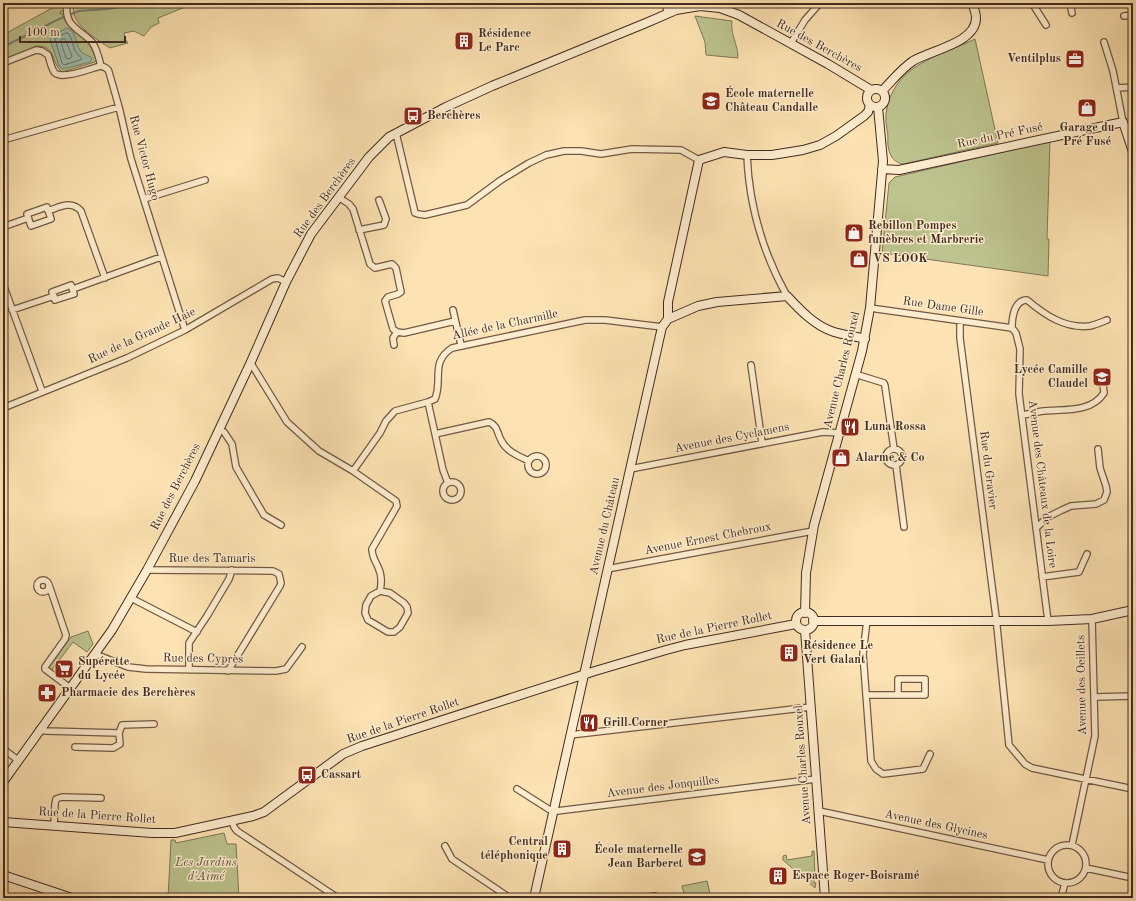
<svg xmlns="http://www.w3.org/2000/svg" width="1136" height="901" font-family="'Old Standard TT',serif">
<rect width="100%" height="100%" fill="#fde3b3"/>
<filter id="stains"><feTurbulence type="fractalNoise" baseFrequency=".005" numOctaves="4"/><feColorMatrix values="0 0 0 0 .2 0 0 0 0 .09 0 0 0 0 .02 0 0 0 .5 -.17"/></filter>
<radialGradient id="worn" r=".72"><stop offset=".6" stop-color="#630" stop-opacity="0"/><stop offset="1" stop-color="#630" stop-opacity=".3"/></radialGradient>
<path fill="#bdc48f" stroke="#807858" d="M 65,3 L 63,11 L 60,12 L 60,14 L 62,13 C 64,27 80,33 88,43 C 92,48 94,54 96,60 L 95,62 L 62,72 C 50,62 57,45 35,46 L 33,48 L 3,60 L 3,35 L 52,8 Z
M 74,3 L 195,3 L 158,18 L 159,23 L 151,27 L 144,36 L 134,31 L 124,33 L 125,39 L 128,43 L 110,48 C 96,39 68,23 74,3 Z
M 695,16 L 732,21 C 730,34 738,44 738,58 L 706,55 L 705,42 Z
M 975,39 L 998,143 L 903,164 C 890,162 887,148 888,138 C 888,131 885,123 886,114 C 892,65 938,57 975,39 Z
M 1050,141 L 1047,239 L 1049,239 L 1048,276 L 882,253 L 889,183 L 895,177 Z
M 88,631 L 93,644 L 87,652 L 73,642 L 51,671 L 50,670 L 49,667 L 71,637 Z
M 224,833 L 227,844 L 236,844 L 239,898 L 168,898 L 171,840 L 175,840 L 176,843 Z
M 812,851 L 814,851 L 815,878 L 814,879 L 814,883 L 816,883 L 815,888 L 783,860 L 783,856 L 786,855 L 787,860 L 812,856 Z
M 707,881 L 711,898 L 685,898 L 682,886 Z"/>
<path fill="#9fbeaf" stroke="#7a8376" d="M 67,28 C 77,32 75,43 80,50 C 82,54 87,55 91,57 L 92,59 L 90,62 L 63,69 L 59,66 L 50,39 L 51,36 Z"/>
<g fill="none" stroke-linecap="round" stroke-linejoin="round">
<path stroke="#707468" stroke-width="1" d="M 66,33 L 68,33 L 71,38 L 75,51 L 82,59 L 80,60 L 64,65 L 62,63 L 55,39 Z
M 65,39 L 72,56 L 71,58 L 68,59 L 66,58 L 61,42 L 61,40 Z"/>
<path stroke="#7a8376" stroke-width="2" d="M 3,47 L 59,19 L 79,11 L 108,9 L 144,3"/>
<defs>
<path id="street" d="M 67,3 C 64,26 78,28 92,42 C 97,49 99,58 101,66
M 666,3 L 667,14
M 1032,3 L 1046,25
M 1070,3 L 1072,13
M 3,5 L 6,3
M 1124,16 L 1133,15
M 1104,42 L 1113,71 L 1123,122
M 791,43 L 805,20 L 820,3
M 3,63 L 36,50 L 42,51 L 48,55 C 50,60 51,69 55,73 C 63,80 91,68 101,66 C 105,67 108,68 109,72 L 119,107
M 1117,88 L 1133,87
M 396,133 L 415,213 L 418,214 L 425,215 L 467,205 L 501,180 L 529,163 L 546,155 L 564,151 L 581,151 L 601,154 L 632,149 L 681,150 L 699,160
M 3,140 L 119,107 L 131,159 L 185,330
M 747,155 C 749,206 762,251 787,296
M 338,197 L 349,204 L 353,209 L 370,264 L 375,268 L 392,264 L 396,268 L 401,292 L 398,294 L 388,297 L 385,301 L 393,329 L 397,332 L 404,333 L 455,321
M 144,199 L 205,180
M 47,207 L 51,219 L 31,226 L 27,214 Z
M 48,211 C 60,207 71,200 81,211 L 105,278
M 3,227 L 28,218
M 359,230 L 384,225 L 386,219 L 379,200
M 3,284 L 42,391
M 71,285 L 74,294 L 55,300 L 52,292 Z
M 73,289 L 161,257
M 870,308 L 1012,328
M 12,310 L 54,296
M 453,310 L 461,345
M 960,321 L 960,338 L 996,617 L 1009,745 L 1025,764 L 1032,768 L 1133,789
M 1012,328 L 1016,333 L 1020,349 L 1019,394 L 1048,621
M 1012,328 C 1012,318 1014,300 1027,300 C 1045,315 1065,329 1090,326 C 1095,325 1102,322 1107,320
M 394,345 L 393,338 L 397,332
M 250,364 L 252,365 L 287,422 L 319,451 L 353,471 L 396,501 L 397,506 L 372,549 C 372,557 375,560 378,567 C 382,575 382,582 380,591
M 751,365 L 762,443
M 855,374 L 884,383 L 885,386 L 894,449
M 428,402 L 443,470 L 448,483
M 3,408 L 127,358 L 185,330 L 272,279 L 278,278 L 286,282
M 1022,415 C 1029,414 1036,412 1044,411 C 1064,409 1091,413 1104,393 L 1102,374
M 219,429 L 224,432 L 232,444 L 236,467 L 264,515 L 281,525
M 435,434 L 489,422 C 498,426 497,433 501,440 C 506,451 518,456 529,461
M886 457a8 8 0 1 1 16 0a8 8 0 1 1-16 0Z
M528 465a9 9 0 1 1 18 0a9 9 0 1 1-18 0Z
M 896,465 L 904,527
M 630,469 L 823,432 L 839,433
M 353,471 L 380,433 L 386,421 L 395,411 L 428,402 L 435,399 C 443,380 430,362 452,348 L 585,320 L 605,320 L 662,327
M443 491a9 9 0 1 1 18 0a9 9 0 1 1-18 0Z
M 3,511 L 4,514
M 1036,528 L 1048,517 L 1062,510 L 1071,506 L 1096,504 L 1104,500 L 1107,492 L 1106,486 L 1100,468 L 1098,449
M 607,569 L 813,531
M 147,570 L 273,571 L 279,574 L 281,583 L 280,586 L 228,671
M 1042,577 L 1079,572 L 1087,554
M37 586a6 6 0 1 1 12 0a6 6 0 1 1-12 0Z
M 49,585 L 66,635 L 65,639 L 45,667 L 45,669 L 70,688
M 380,591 L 390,593 L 404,603 L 407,607 L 408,613 L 400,627 L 394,632 L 388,632 L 368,620 L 365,613 L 366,605 L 371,596 Z
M 131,598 L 197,632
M 867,620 L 863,654 L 871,761 L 876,769 L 883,774 L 923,769 L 930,754
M 95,654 L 128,667 L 146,669 L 276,671 L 286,669 L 302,647
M 189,670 L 189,643 L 207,616 L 229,579 L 232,570
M 866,695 L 925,695 L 925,679 L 898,679 L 898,695
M 1095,697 L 1133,696
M 39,730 L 46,731 L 119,733 L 122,725 L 154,724
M 570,735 L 811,707
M 75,747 L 113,748 L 120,744 L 119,733
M 3,749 L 18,760
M 517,789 L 550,810 L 557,811 L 816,779
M 819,811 L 1048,860
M 232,821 L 234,827 L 237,831 L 338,898
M 54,825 L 55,804 L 56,799 L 62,797 L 101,798
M1048 864a19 19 0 1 1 38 0a19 19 0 1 1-38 0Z
M 1072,845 L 1095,736 L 1092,619
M 445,846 L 452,859 L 510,898
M 1086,868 L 1133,878
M 641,898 L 655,896
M 1061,898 L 1065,883"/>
<path id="secondary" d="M867 98a9 9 0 1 1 18 0a9 9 0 1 1-18 0Z
M 882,91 C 892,81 901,69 913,61 C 931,50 976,43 976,18 C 976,13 974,8 972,3
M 882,169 L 899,170 L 1123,122 L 1133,152
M 668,319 L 698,306 L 717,302 L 787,296 C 800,310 815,326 834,332 C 844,335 855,336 865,339
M796 621a9 9 0 1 1 18 0a9 9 0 1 1-18 0Z
M 805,613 L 806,573 L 814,525 L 862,351 L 870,308 L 883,161 L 878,107
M 813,621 L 1048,621 L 1092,619 L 1133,610
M 805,630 L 825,898
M 3,782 L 112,630 L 147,570 L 195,481 L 250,364 L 286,282 L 311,234 L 369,157 L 389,137 L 446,107 L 492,86 L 646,23 L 676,10 L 700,6 L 720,8 L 739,15 L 828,64 L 871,90
M 3,822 L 152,833 L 175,833 L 253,816 L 264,812 L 343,754 L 362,746 L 595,671 L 666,650 L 685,645 L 796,624
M 3,875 L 72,898
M 534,898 L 662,327 L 668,319 L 668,302 L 699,160 L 724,152 L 747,155 L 772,155 L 803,150 L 820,145 L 836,136 L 864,116 L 868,112 L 870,105"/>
</defs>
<use href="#street" stroke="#715945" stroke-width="8"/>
<use href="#secondary" stroke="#422b20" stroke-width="10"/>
<use href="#street" stroke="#feedce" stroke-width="5.5"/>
<use href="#secondary" stroke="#feedce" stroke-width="8"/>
</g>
<defs>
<symbol id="building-square" viewBox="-11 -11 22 22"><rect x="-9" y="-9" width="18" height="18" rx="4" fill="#8f2418" stroke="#feedce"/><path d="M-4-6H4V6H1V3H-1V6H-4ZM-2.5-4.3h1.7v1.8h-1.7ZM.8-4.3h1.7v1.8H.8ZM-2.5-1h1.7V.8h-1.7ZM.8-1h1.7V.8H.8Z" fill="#fff"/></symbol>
<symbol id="office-square" viewBox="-11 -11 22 22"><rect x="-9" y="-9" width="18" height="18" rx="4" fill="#8f2418" stroke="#feedce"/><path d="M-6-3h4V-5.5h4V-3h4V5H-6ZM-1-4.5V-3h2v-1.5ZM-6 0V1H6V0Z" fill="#fff"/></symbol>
<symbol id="school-square" viewBox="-11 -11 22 22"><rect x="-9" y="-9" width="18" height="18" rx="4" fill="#8f2418" stroke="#feedce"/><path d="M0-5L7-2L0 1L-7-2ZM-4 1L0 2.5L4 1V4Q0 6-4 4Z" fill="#fff"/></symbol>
<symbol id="shop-square" viewBox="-11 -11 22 22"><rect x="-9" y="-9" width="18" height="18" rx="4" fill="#8f2418" stroke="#feedce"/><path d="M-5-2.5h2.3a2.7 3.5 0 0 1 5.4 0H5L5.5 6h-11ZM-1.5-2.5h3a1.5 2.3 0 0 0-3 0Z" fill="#fff"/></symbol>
<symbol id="bus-square" viewBox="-11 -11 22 22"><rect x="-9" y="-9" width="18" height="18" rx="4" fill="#8f2418" stroke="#feedce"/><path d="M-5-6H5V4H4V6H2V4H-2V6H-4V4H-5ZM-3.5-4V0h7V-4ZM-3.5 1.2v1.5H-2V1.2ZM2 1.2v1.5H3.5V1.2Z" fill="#fff"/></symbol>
<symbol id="restaurant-square" viewBox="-11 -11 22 22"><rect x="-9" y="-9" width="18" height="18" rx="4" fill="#8f2418" stroke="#feedce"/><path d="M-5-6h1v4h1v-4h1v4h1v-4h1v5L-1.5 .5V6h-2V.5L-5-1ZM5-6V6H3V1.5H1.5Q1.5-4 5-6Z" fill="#fff"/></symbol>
<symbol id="supermarket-square" viewBox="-11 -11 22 22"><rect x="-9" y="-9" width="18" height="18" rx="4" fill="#8f2418" stroke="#feedce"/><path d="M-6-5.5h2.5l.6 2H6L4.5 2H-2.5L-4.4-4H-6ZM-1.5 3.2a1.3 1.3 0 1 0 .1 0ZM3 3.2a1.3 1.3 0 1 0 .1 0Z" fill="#fff"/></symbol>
<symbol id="pharmacy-square" viewBox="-11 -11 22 22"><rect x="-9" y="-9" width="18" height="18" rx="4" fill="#8f2418" stroke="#feedce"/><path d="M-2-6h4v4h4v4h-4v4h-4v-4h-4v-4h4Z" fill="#fff"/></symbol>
</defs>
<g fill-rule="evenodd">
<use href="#building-square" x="453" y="30" width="22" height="22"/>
<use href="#office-square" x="1064" y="48" width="22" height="22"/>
<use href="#school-square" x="700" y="90" width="22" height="22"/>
<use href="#shop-square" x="1076" y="97" width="22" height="22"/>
<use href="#bus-square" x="402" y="105" width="22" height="22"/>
<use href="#shop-square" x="843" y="222" width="22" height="22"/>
<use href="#shop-square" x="848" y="248" width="22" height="22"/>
<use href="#school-square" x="1091" y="366" width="22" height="22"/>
<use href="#restaurant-square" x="839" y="416" width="22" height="22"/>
<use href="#shop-square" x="830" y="447" width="22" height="22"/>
<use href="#building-square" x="778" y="642" width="22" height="22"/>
<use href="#supermarket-square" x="53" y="658" width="22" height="22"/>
<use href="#pharmacy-square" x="36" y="682" width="22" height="22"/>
<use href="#restaurant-square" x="578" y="712" width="22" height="22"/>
<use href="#bus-square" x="296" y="764" width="22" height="22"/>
<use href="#building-square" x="551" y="838" width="22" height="22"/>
<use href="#school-square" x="686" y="846" width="22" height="22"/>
<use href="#building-square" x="767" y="865" width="22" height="22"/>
</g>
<g text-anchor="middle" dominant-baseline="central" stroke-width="3" stroke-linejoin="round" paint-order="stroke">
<g font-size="12" font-weight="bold" fill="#422b20" stroke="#feedce" text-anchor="start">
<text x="478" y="34">Résidence<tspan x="478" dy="14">Le Parc</tspan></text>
<text x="1061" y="59" text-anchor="end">Ventilplus</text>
<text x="725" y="94">École maternelle<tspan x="725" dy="14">Château Candalle</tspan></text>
<text x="427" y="116">Berchères</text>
<text x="1087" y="128" text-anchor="middle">Garage du<tspan x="1087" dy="14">Pré Fusé</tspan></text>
<text x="868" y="226">Rebillon Pompes<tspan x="868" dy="14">funèbres et Marbrerie</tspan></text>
<text x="873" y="259">VS LOOK</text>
<text x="1088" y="370" text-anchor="end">Lycée Camille<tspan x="1088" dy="14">Claudel</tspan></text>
<text x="864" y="427">Luna Rossa</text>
<text x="855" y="458">Alarme &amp; Co</text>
<text x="803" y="646">Résidence Le<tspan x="803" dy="14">Vert Galant</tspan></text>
<text x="78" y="662">Supérette<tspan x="78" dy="14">du Lycée</tspan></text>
<text x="61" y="693">Pharmacie des Berchères</text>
<text x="603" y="723">Grill Corner</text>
<text x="321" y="775">Cassart</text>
<text x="548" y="842" text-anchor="end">Central<tspan x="548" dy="14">téléphonique</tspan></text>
<text x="683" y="850" text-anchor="end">École maternelle<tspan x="683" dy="14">Jean Barberet</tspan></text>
<text x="792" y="876">Espace Roger-Boisramé</text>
</g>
<g font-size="12" fill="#422b20" stroke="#feedce">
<text transform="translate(819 46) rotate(29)">Rue des Berchères</text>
<text transform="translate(1000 136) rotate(-12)">Rue du Pré Fusé</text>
<text transform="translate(144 158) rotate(75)">Rue Victor Hugo</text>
<text transform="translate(325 198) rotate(-54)">Rue des Berchères</text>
<text transform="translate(943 307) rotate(8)">Rue Dame Gille</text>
<text transform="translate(505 325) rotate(-12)">Allée de la Charmille</text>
<text transform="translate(142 336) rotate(-25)">Rue de la Grande Haie</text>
<text transform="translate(842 370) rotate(-76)">Avenue Charles Rouxel</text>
<text transform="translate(732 438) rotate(-11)">Avenue des Cyclamens</text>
<text transform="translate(988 470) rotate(83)">Rue du Gravier</text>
<text transform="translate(1042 484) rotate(83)">Avenue des Châteaux de la Loire</text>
<text transform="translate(176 487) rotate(-63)">Rue des Berchères</text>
<text transform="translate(605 526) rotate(-77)">Avenue du Château</text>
<text transform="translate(708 539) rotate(-11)">Avenue Ernest Chebroux</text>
<text x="212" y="559">Rue des Tamaris</text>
<text transform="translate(714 628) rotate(-12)">Rue de la Pierre Rollet</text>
<text transform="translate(203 659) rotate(1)">Rue des Cyprès</text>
<text transform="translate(1082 685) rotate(-91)">Avenue des Oeillets</text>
<text transform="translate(403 721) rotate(-19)">Rue de la Pierre Rollet</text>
<text transform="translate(803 765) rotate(-94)">Avenue Charles Rouxel</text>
<text transform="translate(663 787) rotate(-7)">Avenue des Jonquilles</text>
<text transform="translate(97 816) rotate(4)">Rue de la Pierre Rollet</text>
<text transform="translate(936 825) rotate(12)">Avenue des Glycines</text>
</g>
<g font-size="12" font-style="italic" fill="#61513c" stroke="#feedce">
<text x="206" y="863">Les Jardins<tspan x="206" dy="14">d'Aimé</tspan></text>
</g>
</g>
<rect width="1136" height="901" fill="none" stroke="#fde3b3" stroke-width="16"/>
<rect x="4" y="4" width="1128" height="893" fill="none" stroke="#422b20" stroke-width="2"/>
<rect x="8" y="8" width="1120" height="885" fill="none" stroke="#422b20"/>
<path d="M20 36v6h105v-6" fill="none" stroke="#422b20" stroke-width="2"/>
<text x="26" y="36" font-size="12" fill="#422b20" stroke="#feedce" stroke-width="3" paint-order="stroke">100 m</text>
<rect width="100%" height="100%" filter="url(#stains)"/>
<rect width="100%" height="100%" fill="url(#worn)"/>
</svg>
